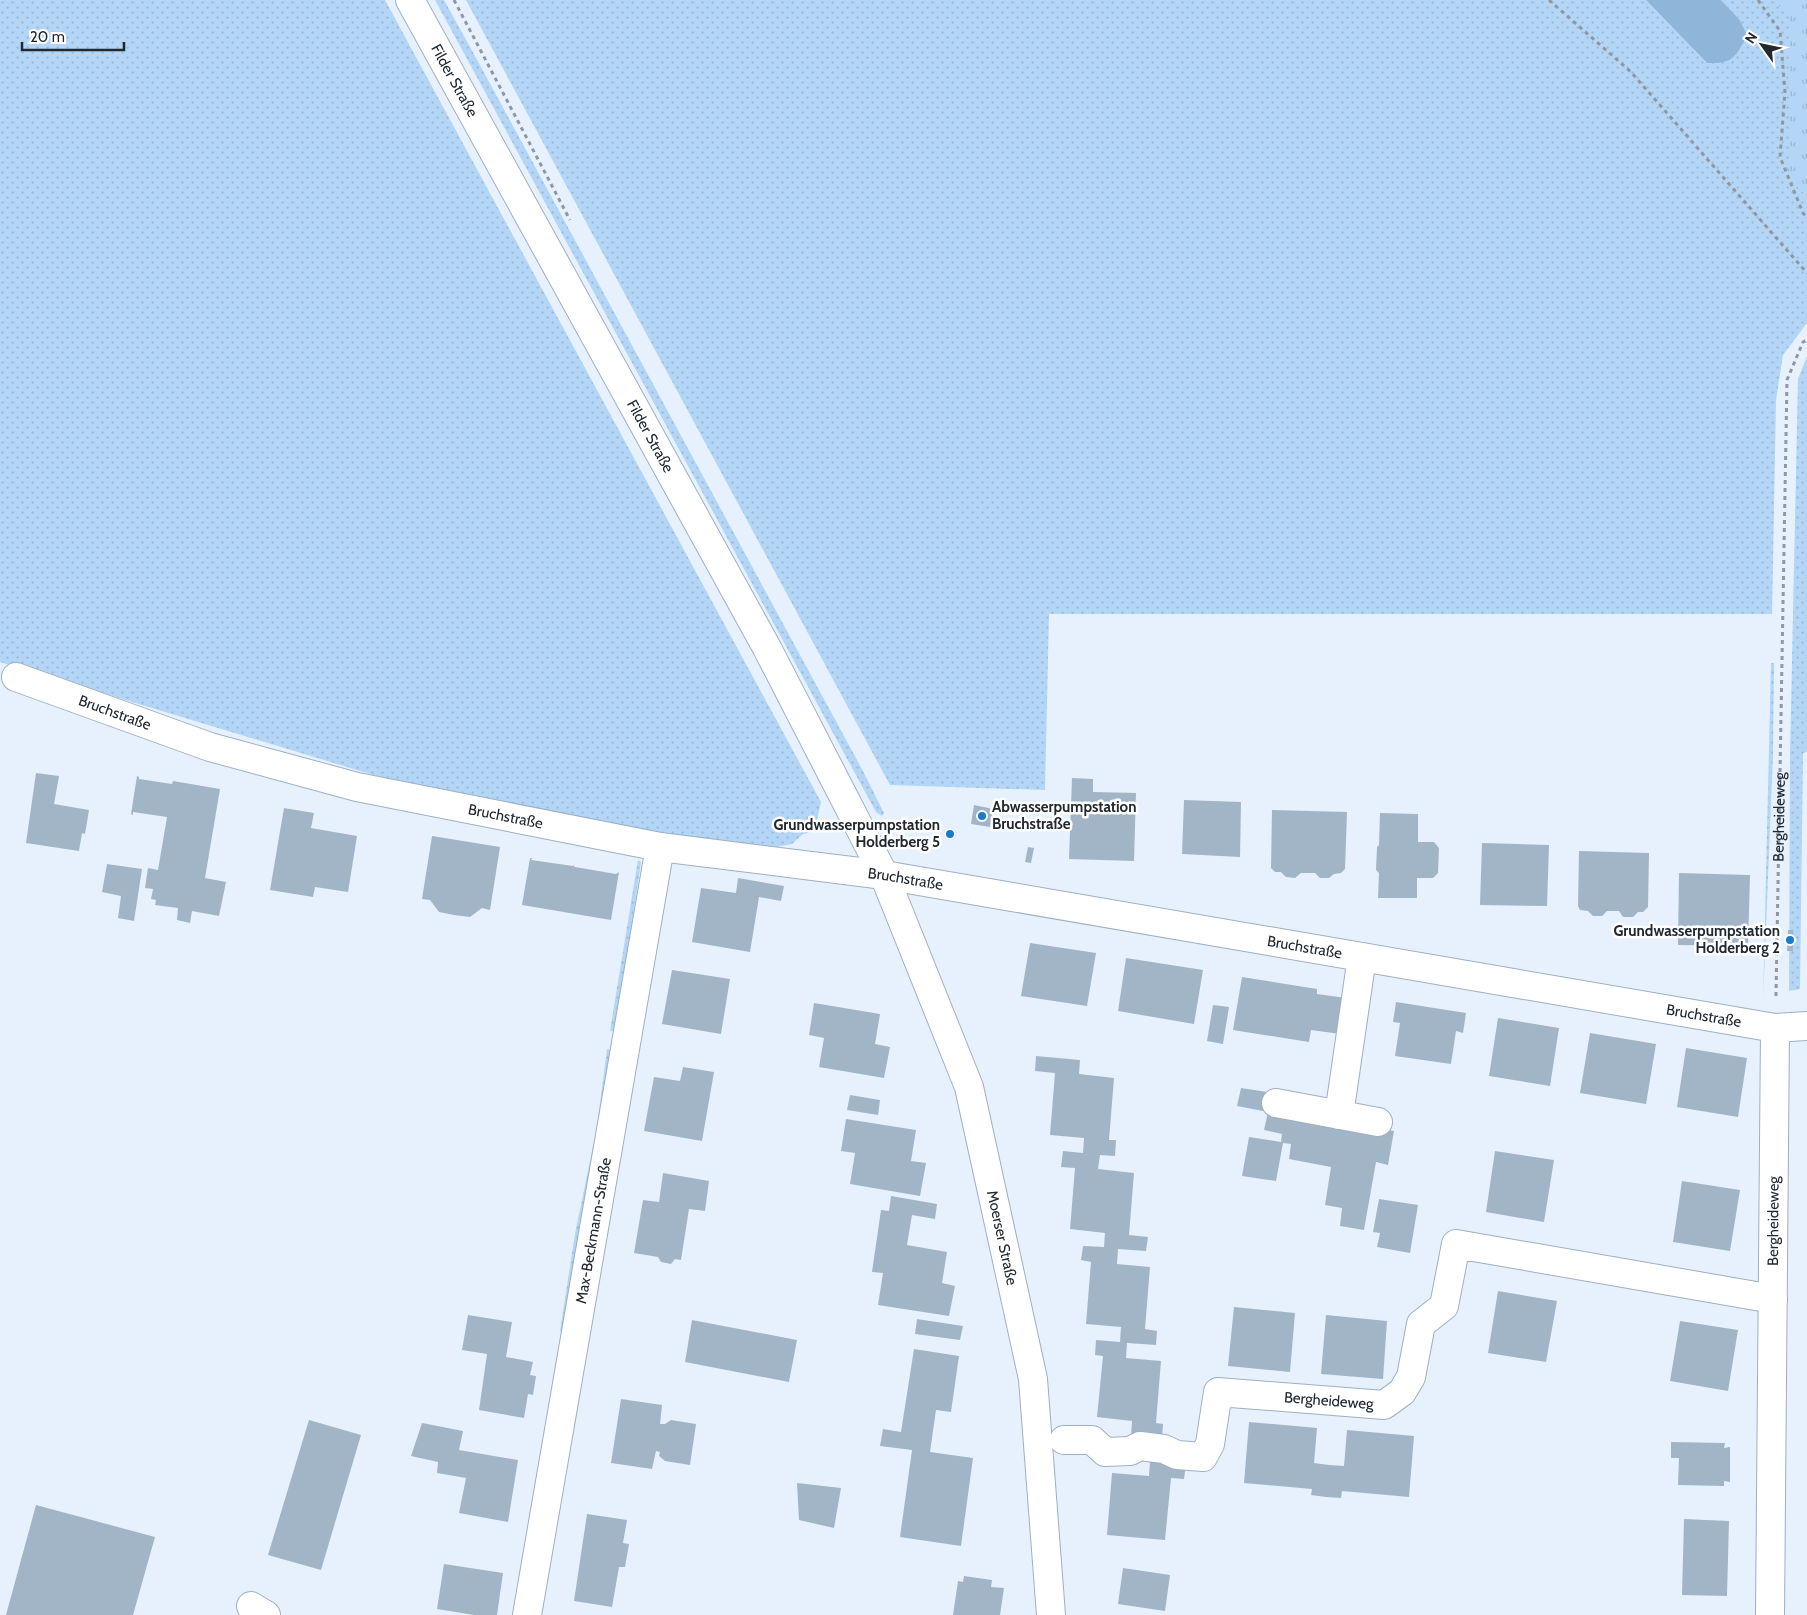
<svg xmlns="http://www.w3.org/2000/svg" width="1807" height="1615" font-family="Cabin,sans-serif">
<defs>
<pattern id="grass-dots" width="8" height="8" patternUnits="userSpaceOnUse" patternTransform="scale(1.25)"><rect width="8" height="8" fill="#b3d5f6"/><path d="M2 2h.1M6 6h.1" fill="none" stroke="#9ab7d3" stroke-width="1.8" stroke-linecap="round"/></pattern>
<pattern id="park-tufts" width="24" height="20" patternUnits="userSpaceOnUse" patternTransform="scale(1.25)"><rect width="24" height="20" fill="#b3d5f6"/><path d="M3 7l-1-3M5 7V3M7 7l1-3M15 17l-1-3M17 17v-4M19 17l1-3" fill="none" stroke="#9ab7d3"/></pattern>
</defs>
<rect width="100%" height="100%" fill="#e6f1fd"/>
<path fill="url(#grass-dots)" d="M 0,0 L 385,0 L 821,802 L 817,820 L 812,832 L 803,834 L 792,844 L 770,848 L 646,834 L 390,780 L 0,662 Z
M 435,0 L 444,0 L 475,56 L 863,771 L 884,813 L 882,816 L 876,812 Z
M 466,0 L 1646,0 L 1707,63 L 1739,19 L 1721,0 L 1789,0 L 1807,128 L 1807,323 L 1783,355 L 1776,400 L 1772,614 L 1049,614 L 1045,790 L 890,785 Z
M 1807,356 L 1807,752 L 1803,753 L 1800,989 L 1789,991 L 1790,756 L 1798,379 Z
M 1771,663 L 1774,663 L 1773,754 L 1763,1001 Z
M 638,860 L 641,862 L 640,869 L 622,991 L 614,1031 L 610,1031 Z
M 607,1049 L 612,1050 L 567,1331 L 560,1331 L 575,1234 L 597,1127 Z"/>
<path fill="url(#park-tufts)" d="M 1773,0 L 1807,0 L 1807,197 L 1782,170 L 1790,160 L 1790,16 Z"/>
<path fill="#8fb5d8" d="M 1646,0 L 1721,0 L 1739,19 L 1747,35 C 1736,57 1733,64 1707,63 Z"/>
<path fill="#a2b5c7" d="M 36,773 L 59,776 L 54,804 L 89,810 L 85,834 L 82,833 L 79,851 L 26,843 Z
M 137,776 L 139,777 L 139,779 L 172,784 L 173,781 L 220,789 L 205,878 L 226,882 L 219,916 L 192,911 L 190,923 L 177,920 L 178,908 L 155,905 L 156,900 L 151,899 L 153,889 L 145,888 L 148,868 L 158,870 L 167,817 L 133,812 L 133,815 L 131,814 Z
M 1072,778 L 1093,779 L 1093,792 L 1136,793 L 1134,861 L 1069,859 Z
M 1184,800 L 1241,802 L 1240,857 L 1182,854 Z
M 974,805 L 993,809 L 990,827 L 971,824 Z
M 284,808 L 314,813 L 311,828 L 357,836 L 348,892 L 315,887 L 313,897 L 270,890 Z
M 1272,810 L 1347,812 L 1345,869 L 1341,873 L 1334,874 L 1329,878 L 1320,878 L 1315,873 L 1301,873 L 1295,878 L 1286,877 L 1281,872 L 1275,872 L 1271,868 Z
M 1380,813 L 1418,814 L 1418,842 L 1434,842 L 1439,848 L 1438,873 L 1433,878 L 1417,878 L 1417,898 L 1378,898 L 1379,873 L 1376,870 L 1377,847 L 1379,845 Z
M944 834a6 6 0 1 1 12 0a6 6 0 1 1-12 0Z
M 432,836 L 500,847 L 490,910 L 482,908 L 470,917 L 454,915 L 439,912 L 430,900 L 422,899 Z
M 1482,843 L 1549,845 L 1547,906 L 1480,905 Z
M 1028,847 L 1034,848 L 1031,863 L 1025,862 Z
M 1579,851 L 1649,853 L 1648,907 L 1643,912 L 1638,912 L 1633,917 L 1623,917 L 1619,911 L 1607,911 L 1602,916 L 1593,916 L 1588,911 L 1580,910 L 1578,906 Z
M 530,858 L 532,858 L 531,860 L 573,866 L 573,865 L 575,867 L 616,874 L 619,872 L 611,920 L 522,905 Z
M 107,864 L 142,869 L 134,921 L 118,918 L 121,896 L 102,892 Z
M 1679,873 L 1750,875 L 1748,946 L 1678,945 Z
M 738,878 L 784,886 L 781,901 L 759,897 L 750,952 L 692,942 L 701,888 L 736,893 Z
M 1788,930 L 1793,930 L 1793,951 L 1787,951 Z
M 1030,943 L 1096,953 L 1087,1006 L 1021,996 Z
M 1126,958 L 1203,970 L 1194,1024 L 1118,1011 Z
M 672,970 L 730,979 L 721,1034 L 662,1024 Z
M 1242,977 L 1317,989 L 1317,994 L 1346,998 L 1341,1034 L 1311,1030 L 1309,1042 L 1233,1030 Z
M 1396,1002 L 1466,1013 L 1463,1033 L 1456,1031 L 1451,1064 L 1395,1056 L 1400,1023 L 1393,1022 Z
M 814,1003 L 880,1014 L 875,1044 L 890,1047 L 884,1078 L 819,1067 L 824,1038 L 809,1035 Z
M 1213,1005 L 1229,1007 L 1223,1044 L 1207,1041 Z
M 1498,1018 L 1559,1028 L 1550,1086 L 1489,1076 Z
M 1590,1033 L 1656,1044 L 1646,1104 L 1580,1093 Z
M 1686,1048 L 1747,1058 L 1738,1117 L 1677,1107 Z
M 1036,1056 L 1080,1060 L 1079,1074 L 1114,1078 L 1109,1140 L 1116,1140 L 1115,1156 L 1100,1155 L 1098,1169 L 1134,1173 L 1129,1235 L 1148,1237 L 1146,1251 L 1118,1249 L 1117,1264 L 1150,1267 L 1145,1329 L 1157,1331 L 1156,1345 L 1127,1343 L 1126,1358 L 1161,1361 L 1156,1423 L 1163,1424 L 1162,1439 L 1131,1436 L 1132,1421 L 1097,1417 L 1103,1356 L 1095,1355 L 1096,1340 L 1120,1342 L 1121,1327 L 1086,1324 L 1091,1262 L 1081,1260 L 1083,1246 L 1104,1247 L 1105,1233 L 1070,1229 L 1075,1168 L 1061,1167 L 1063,1151 L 1083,1153 L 1084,1138 L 1050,1135 L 1055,1073 L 1035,1071 Z
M 683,1067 L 714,1072 L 702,1141 L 644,1131 L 654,1077 L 680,1081 Z
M 1241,1088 L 1273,1093 L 1339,1121 L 1394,1131 L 1388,1165 L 1376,1162 L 1364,1230 L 1340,1226 L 1342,1208 L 1325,1205 L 1331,1167 L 1289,1159 L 1291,1144 L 1283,1143 L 1276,1181 L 1242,1176 L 1249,1137 L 1281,1142 L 1282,1134 L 1264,1130 L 1268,1112 L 1237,1106 Z
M 850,1095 L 880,1100 L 878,1115 L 847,1110 Z
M 846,1119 L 916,1130 L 911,1161 L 926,1163 L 920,1196 L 850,1184 L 855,1153 L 841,1151 Z
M 1495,1151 L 1554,1160 L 1544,1222 L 1486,1212 Z
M 663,1173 L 709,1181 L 705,1211 L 689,1209 L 681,1260 L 675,1259 L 671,1264 L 661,1262 L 658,1257 L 634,1253 L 643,1200 L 659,1202 Z
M 1682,1181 L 1740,1190 L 1730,1251 L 1673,1242 Z
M 891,1196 L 937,1204 L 935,1219 L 912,1215 L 907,1245 L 947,1252 L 942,1283 L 955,1286 L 949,1316 L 878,1305 L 883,1273 L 872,1272 L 881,1210 L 889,1211 Z
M 1379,1199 L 1418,1205 L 1410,1253 L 1377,1247 L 1380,1233 L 1373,1232 Z
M 1498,1291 L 1557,1301 L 1546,1362 L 1488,1353 Z
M 1234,1307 L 1295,1313 L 1290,1372 L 1228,1366 Z
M 468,1315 L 512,1322 L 506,1357 L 533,1362 L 530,1375 L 536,1376 L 533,1395 L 528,1394 L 524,1418 L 479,1410 L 487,1354 L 462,1350 Z
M 1326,1315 L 1387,1321 L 1383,1379 L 1321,1374 Z
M 917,1319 L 963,1326 L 960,1340 L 915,1334 Z
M 692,1320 L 797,1340 L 789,1382 L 685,1362 Z
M 1680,1321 L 1738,1330 L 1728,1391 L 1670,1381 Z
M 914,1349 L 959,1356 L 951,1412 L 936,1410 L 930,1452 L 973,1458 L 961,1546 L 900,1537 L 912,1450 L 880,1446 L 883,1429 L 901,1432 Z
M 621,1399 L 662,1405 L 660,1424 L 665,1424 L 671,1420 L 696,1424 L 690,1465 L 665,1461 L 659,1456 L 660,1452 L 656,1451 L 652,1469 L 611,1463 Z
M 309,1420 L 361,1435 L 321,1570 L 268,1555 Z
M 1249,1422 L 1317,1428 L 1314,1463 L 1329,1465 L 1344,1466 L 1347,1430 L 1414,1436 L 1409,1497 L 1342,1491 L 1341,1498 L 1326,1497 L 1311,1495 L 1312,1489 L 1244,1483 Z
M 422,1423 L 463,1431 L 459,1450 L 518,1460 L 508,1522 L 459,1513 L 466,1478 L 437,1473 L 438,1462 L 411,1456 Z
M 1671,1442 L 1725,1443 L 1724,1448 L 1730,1447 L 1730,1482 L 1724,1481 L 1724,1486 L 1678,1485 L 1679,1458 L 1671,1458 Z
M 1150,1461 L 1186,1464 L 1184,1479 L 1171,1478 L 1165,1540 L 1107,1535 L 1112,1473 L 1149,1476 Z
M 797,1483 L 841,1488 L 834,1528 L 799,1520 Z
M 36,1505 L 155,1537 L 133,1615 L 6,1615 Z
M 587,1514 L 627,1520 L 623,1543 L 629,1544 L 625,1567 L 619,1567 L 612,1607 L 574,1601 Z
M 1684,1519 L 1729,1521 L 1727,1596 L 1682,1595 Z
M 444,1564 L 503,1573 L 497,1615 L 474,1615 L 437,1609 Z
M 1123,1568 L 1170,1575 L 1165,1611 L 1118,1604 Z
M 964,1576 L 992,1580 L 991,1587 L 1004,1588 L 1000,1615 L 953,1615 L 958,1581 L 963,1582 Z"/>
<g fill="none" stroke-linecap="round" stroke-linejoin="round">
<defs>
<g id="minor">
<path id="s2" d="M 410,0 L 767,648 L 884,875 L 969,1087 L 1033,1379 L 1051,1615"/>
<path id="s3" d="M 16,677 L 210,747 L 357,787 L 660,847 L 884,875 L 1775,1028 L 1807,1026"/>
<path d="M 1276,1103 L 1378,1122"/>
<path d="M 1339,1115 L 1362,957"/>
<path id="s4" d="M 1064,1440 L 1092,1440 L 1105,1452 L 1130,1451 L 1140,1446 L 1164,1449 L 1177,1455 L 1203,1457 L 1210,1444 L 1218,1392 L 1384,1405 L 1402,1392 L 1411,1377 L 1421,1324 L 1444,1306 L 1456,1244 L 1773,1299"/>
<path d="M 251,1606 L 266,1615"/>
<path id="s5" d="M 527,1615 L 660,847"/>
<path id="s6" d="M 1770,1615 L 1775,1028"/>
</g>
</defs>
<use href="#minor" stroke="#9db0c2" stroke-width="30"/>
<g stroke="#8f98a2" stroke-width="3" stroke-dasharray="4 4" stroke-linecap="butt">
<path d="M 454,0 L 570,220"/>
<path d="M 1549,0 L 1631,72 L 1807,273"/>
<path d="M 1758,0 L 1780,31 L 1785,92 L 1780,157 L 1803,213 L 1807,218"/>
<path id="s1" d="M 1776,996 L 1787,380 L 1803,342 L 1807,340"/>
</g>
<use href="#minor" stroke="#fff" stroke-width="28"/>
</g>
<g fill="#147dc7" stroke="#fff" stroke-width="2">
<circle cx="982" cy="816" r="5"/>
<circle cx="950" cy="834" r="5"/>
<circle cx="1790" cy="940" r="5"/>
</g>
<g text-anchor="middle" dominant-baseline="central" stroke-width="5" stroke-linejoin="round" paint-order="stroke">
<g font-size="15" fill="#21282f" stroke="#fff">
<text stroke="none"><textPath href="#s2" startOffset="92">Filder Straße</textPath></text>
<text stroke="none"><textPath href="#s2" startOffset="498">Filder Straße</textPath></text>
<text stroke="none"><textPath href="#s3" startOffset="105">Bruchstraße</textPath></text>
<text stroke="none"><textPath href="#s3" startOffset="510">Bruchstraße</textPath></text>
<text stroke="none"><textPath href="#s1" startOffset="179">Bergheideweg</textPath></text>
<text stroke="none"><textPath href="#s3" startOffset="915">Bruchstraße</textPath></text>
<text stroke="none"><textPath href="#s3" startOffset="1320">Bruchstraße</textPath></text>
<text stroke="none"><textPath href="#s3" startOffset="1725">Bruchstraße</textPath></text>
<text stroke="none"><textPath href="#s6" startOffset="394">Bergheideweg</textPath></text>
<text stroke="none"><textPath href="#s5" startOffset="390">Max-Beckmann-Straße</textPath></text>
<text stroke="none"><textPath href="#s2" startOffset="1378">Moerser Straße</textPath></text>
<text stroke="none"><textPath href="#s4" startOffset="325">Bergheideweg</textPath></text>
</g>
<g font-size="15" font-weight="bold" fill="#21282f" stroke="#fff" text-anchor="end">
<text x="992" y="807" text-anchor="start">Abwasserpumpstation<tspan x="992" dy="17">Bruchstraße</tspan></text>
<text x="940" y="825">Grundwasserpumpstation<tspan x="940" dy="17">Holderberg 5</tspan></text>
<text x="1780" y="931">Grundwasserpumpstation<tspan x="1780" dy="17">Holderberg 2</tspan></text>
</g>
</g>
<g transform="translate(1762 45) rotate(303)" stroke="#ffffff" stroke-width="4" paint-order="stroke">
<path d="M0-4L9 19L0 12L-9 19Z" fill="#21282f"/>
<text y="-8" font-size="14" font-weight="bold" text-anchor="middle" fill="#21282f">N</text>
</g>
<path d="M22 42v8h102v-8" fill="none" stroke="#21282f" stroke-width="2.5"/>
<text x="30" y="42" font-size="15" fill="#21282f" stroke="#ffffff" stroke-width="4" paint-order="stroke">20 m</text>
</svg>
